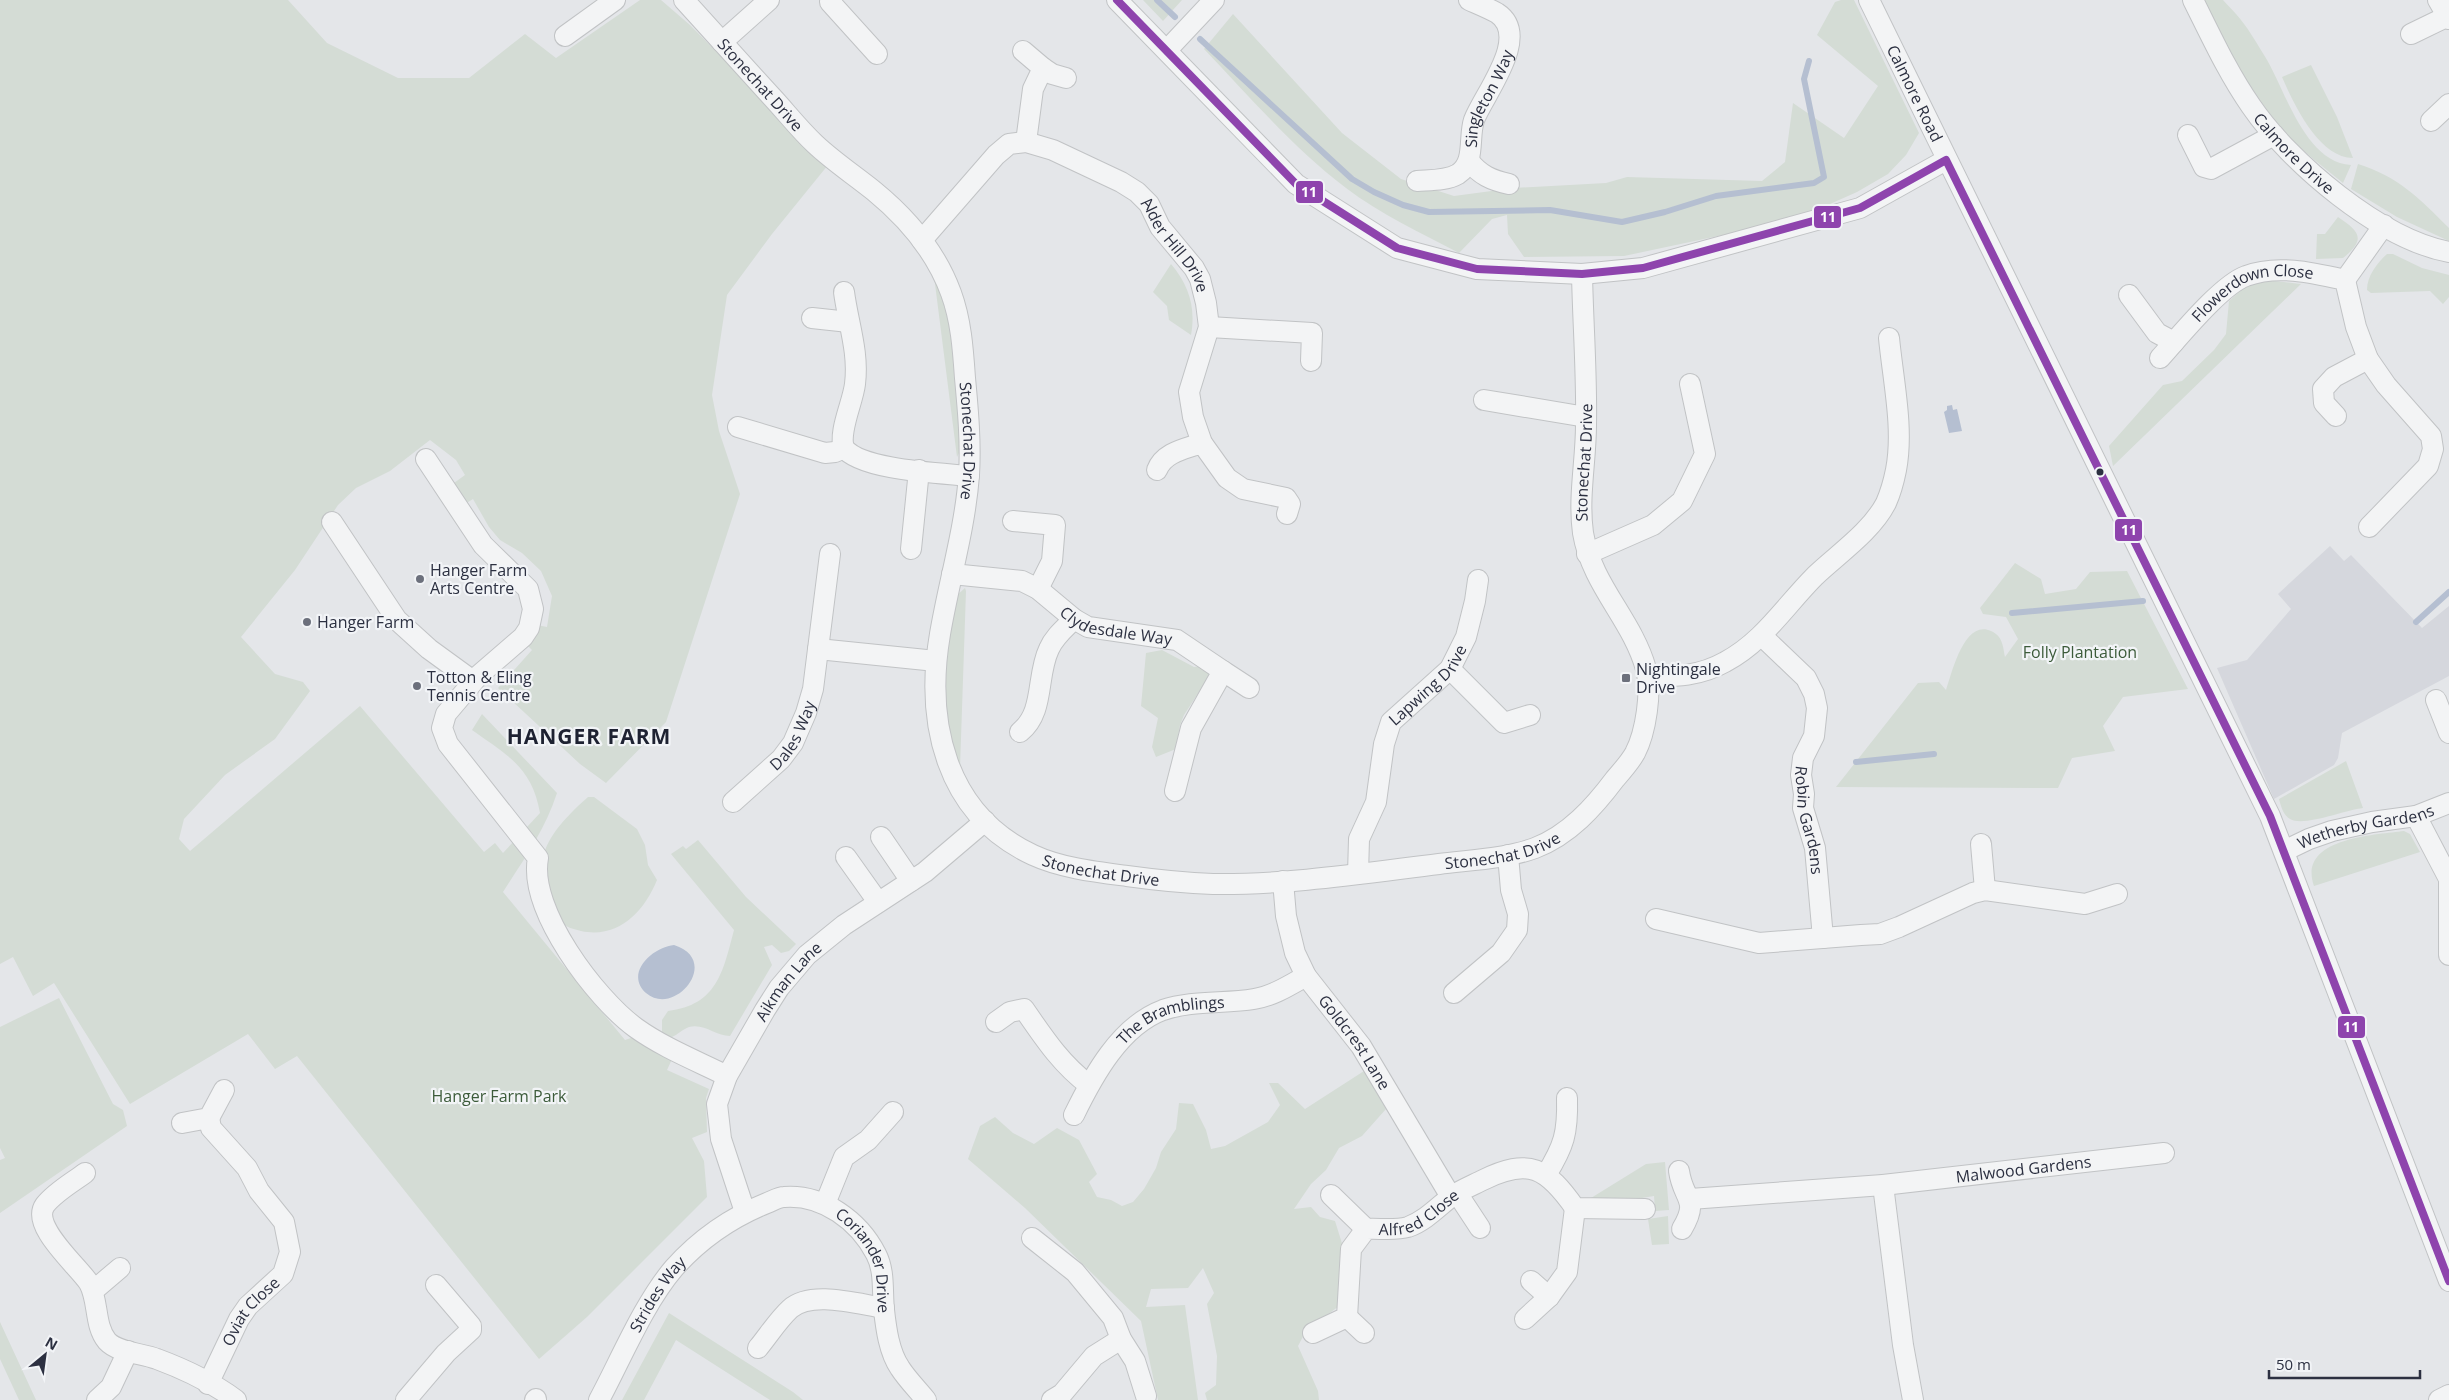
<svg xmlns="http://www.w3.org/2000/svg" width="2449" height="1400" font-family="'Open Sans',sans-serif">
<rect width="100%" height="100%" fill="#e4e6e9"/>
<path fill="#d5d7dd" d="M 2330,546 L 2344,561 L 2351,555 L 2422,628 L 2449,606 L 2449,676 L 2342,733 L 2338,758 L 2334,765 L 2274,799 L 2217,668 L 2247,660 L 2291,609 L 2278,594 Z"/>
<path fill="#d4dcd5" d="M 0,0 L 288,0 L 327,43 L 398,78 L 469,78 L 525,34 L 556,58 L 640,0 L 661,0 L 690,25 L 828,165 L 772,234 L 727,295 L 712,395 L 719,431 L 740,494 L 666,722 L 606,783 L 580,764 L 498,688 L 532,650 L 522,640 L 532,624 L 547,627 L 552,596 L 541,571 L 522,553 L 500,540 L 489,527 L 473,499 L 465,504 L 454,483 L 465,475 L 456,460 L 430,440 L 390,471 L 356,488 L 338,505 L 295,570 L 241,637 L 275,674 L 303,682 L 310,691 L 275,739 L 225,775 L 184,819 L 179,839 L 190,851 L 360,706 L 484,852 L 495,843 L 503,853 L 540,813 C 532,767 507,755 472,730 L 482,714 L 557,793 C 545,830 524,859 503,892 L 625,1040 L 637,1036 L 673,1057 L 667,1070 L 709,1089 L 706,1098 L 707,1132 L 692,1138 L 704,1161 L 707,1197 L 587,1317 L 539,1359 L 297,1056 L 275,1069 L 248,1034 L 130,1104 L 54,983 L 33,996 L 13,957 L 0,964 Z
M 1143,0 L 1182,0 L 1163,21 Z
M 1841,0 L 1854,0 L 1919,133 L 1906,155 L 1888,174 L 1857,192 L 1812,212 L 1737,232 L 1624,256 L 1524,257 L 1508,234 L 1507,215 L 1492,219 L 1459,253 C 1421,233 1380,214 1346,188 C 1293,148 1250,97 1204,49 L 1233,14 L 1342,133 L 1401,179 L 1454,196 L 1514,188 L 1606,183 L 1627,177 L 1762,181 L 1785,162 L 1793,103 L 1844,138 L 1878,86 L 1817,35 L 1835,2 Z
M 2204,0 L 2223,0 C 2227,5 2232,9 2236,14 C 2247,26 2256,42 2264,55 C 2285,88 2304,162 2351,165 L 2343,183 C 2316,161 2286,138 2264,111 C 2239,78 2222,37 2204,0 Z
M 2311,65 L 2337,117 L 2353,158 C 2318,157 2294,104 2282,77 Z
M 2358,164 C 2399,177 2419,198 2449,228 L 2449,241 L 2397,217 L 2351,189 Z
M 2338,217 C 2359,231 2367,239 2343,258 L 2316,259 L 2317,234 L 2325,234 Z
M 2387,254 L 2393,254 L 2422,268 L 2449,275 L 2449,297 L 2443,304 L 2430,291 L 2371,293 L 2367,290 C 2367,276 2377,263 2387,254 Z
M 1171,264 C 1189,285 1196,308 1191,335 L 1169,320 L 1167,306 L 1153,292 Z
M 934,276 L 951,320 L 961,449 L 957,457 Z
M 2265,280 L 2301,284 L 2113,466 L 2109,446 L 2163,385 L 2182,381 L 2214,350 L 2226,334 L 2229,301 L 2249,283 Z
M 2015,563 L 2041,579 L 2045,594 L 2076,589 L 2090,572 L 2127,571 L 2188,689 L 2123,697 L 2103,726 L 2115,751 L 2072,758 L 2058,788 L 1836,787 L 1918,683 L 1939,682 L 1946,690 C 1952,673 1964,619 1991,631 C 2003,636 2003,647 2005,657 L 2018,639 L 2006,617 L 1983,614 L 1980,608 Z
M 965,588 L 966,591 L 960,768 L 945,723 L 944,661 L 956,596 Z
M 1162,650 L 1194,667 L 1201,666 L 1209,672 L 1210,675 L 1184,715 L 1180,725 L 1176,749 L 1156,757 L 1152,747 L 1158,718 L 1141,706 L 1146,653 Z
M 2346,761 L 2363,808 C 2345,810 2304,827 2290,819 C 2283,815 2281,806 2279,799 Z
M 588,797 L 594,797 L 637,829 L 645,845 L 648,865 L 657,880 C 644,912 618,939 581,931 C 574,929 566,928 561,921 C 554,912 552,900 550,889 C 548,880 542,868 543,859 C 546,836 571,812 588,797 Z
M 2404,831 L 2410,834 L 2420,852 L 2314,886 C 2297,838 2374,835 2404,831 Z
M 698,840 L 746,897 L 796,944 L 789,951 L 781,953 L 772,945 L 764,947 L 772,965 L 730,1036 C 716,1036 704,1023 689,1027 C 683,1029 677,1035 672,1037 L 662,1034 L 662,1020 L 668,1011 C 717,1005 723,972 734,930 L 671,854 L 683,846 L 686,849 Z
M 59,998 L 113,1104 L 123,1110 L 127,1126 L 0,1213 L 0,1160 L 5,1158 L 0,1148 L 0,1027 Z
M 1364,1071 L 1386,1109 L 1362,1136 L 1339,1148 L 1326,1170 L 1311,1184 L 1294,1209 L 1311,1207 L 1320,1217 L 1335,1221 L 1345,1253 L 1339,1306 L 1306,1331 L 1298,1346 L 1318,1391 L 1319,1400 L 1207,1400 L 1205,1393 L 1216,1385 L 1217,1356 L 1207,1304 L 1214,1293 L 1203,1268 L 1188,1288 L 1151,1289 L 1146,1307 L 1185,1305 L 1198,1400 L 1158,1400 L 1141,1321 L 1025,1208 L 968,1159 L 980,1126 L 995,1117 L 1013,1133 L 1034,1144 L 1057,1128 L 1079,1140 L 1097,1174 L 1089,1182 L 1097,1197 L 1111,1200 L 1122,1206 L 1133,1202 L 1144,1189 L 1156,1168 L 1161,1152 L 1176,1129 L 1179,1103 L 1193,1104 L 1206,1130 L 1211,1149 L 1225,1146 L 1268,1122 L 1280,1105 L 1269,1083 L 1278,1083 L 1305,1109 Z
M 1665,1162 L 1669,1210 L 1655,1211 L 1654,1196 L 1612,1203 L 1591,1198 L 1646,1164 Z
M 1668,1216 L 1669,1244 L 1652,1245 L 1648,1219 Z
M 669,1313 L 793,1392 L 803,1400 L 770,1400 L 676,1340 L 644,1400 L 622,1400 Z
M 0,1322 L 36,1400 L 19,1400 L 0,1359 Z"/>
<path fill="#b5bfd1" d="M 1952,405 L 1953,410 L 1957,409 L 1962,431 L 1949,433 L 1944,412 L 1947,410 L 1947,406 Z
M 674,945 C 722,960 675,1018 646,993 C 624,973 653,947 674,945 Z"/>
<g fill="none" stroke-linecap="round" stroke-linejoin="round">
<path stroke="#b5bfd1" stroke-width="6" d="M 1157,0 L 1175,17
M 1200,39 L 1352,179 L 1374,192 L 1403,205 L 1429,212 L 1550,210 L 1622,222 L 1665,212 L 1716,196 L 1814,183 L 1824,177 L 1804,79 L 1809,61
M 2012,613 L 2143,601
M 2416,622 L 2449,592
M 1856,762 L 1934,754"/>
<defs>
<g id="minor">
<path id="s1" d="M 684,0 C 713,32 742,64 771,96 C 786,112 799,129 815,144 C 833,161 854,175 874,191 C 907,218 936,252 951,293 C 961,320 963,349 965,378 C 968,410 971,443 969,475 C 965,529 949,581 940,634 C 925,722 945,814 1033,855 C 1061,868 1096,872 1127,876 C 1156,880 1184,883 1213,884 C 1288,885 1365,873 1439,864 C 1470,860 1505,859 1535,848 C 1569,835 1594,807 1615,779 C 1622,771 1630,762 1635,753 C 1646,732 1652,691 1646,669 C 1632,619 1592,586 1583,533 C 1578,497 1586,461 1586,425 C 1587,375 1583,324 1582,274"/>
<path d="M 832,0 L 830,2 L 877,54"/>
<path d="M 1117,0 L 1296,184 L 1397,248 L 1477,269 L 1582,274 L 1643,268 L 1860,208 L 1946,160"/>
<path id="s2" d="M 1869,0 L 2270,816 L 2449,1281"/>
<path id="s3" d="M 2193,0 C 2211,36 2228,73 2251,106 C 2290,163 2380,239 2449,252"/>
<path d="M 2438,0 L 2449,19"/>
<path d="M 2411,34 L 2446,17"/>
<path d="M 565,36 L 615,0"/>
<path d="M 722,42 L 769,0"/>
<path d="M 1167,50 L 1214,0"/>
<path d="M 1023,51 L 1043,68 L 1033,89 L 1026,142"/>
<path d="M 1043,68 L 1052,74 L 1066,78"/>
<path d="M 2431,121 L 2449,104"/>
<path d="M 2188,135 L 2204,167 L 2211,169 L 2274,135"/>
<path d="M 1469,161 C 1480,175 1491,180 1509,184"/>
<path id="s4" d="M 1417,181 C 1430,180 1446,181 1458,174 C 1476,162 1468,138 1474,120 C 1484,94 1532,36 1497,13 C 1488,8 1478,4 1469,0"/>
<path id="s5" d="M 922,240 L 996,155 L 1009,144 L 1026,142 L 1053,150 L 1121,182 L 1137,192 L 1149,204 L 1160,227 L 1194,268 L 1200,279 L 1206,303 L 1209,327 L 1189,392 L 1193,417 L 1202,443 L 1227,478 L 1243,489 L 1286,498 L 1290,504 L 1287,514"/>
<path d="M 2345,280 L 2384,225"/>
<path d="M 844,292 C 848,323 859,352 855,384 C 853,402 838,432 844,448 C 861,470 940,473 969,476"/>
<path d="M 2129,295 L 2157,333 L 2174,342"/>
<path d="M 812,318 L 849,322"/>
<path d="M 1209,327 L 1312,333 L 1311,361"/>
<path id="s6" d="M 2160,358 C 2179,337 2221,285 2246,276 C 2277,264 2314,273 2345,280 L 2356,327 L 2368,359 L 2386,385 L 2431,436 L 2433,449 L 2428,466 L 2369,527"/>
<path d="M 1484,400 L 1586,417"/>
<path d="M 2336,416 L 2324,403 L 2323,389 L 2334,377 L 2368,359"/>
<path d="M 738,427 L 825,453 L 835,452 L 844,448"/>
<path d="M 426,459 L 483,545 L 528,589 L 533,609 L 529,628 L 523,637 L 479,675 L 446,714 L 442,728 L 448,744 L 538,858 C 528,910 596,999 636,1028 C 664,1048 697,1061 727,1076"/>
<path d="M 1157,470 C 1164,452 1185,449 1202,443"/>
<path d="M 1013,521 L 1055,525 L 1052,561 L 1038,589"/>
<path d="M 332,522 L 397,620 L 429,649 L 473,681"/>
<path d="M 911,549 L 919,470"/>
<path d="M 1587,554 L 1653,525 L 1682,501 L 1705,454 L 1690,384"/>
<path id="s7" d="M 952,574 L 1022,581 L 1038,589 L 1074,619 L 1088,627 L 1177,640 L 1223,671 L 1191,728 L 1175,791"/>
<path id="s8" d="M 1762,636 L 1806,678 L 1814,694 L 1817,708 L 1814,736 L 1803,758 L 1801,775 L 1804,794 L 1803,808 L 1815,848 L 1823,938"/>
<path d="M 818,649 L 936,661"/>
<path d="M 1450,669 L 1504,723 L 1530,715"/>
<path d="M 1223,671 L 1249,688"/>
<path d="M 1648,676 C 1676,677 1700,676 1725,662 C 1763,642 1785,606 1815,576 C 1838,554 1871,532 1886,503 C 1890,494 1894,480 1896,470 C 1904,429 1893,380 1889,338"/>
<path d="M 2436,700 L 2449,733"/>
<path d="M 1020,732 C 1045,712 1036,676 1049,649 C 1054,637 1065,628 1074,619"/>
<path id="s9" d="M 733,802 L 781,759 L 793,743 L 806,713 L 813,689 L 830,554"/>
<path d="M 2416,816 L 2449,879 L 2449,955"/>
<path d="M 881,837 L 911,881"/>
<path d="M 1981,844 L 1985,890"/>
<path id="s10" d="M 2284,851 L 2309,839 L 2332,831 L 2372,822 L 2416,816 L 2449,803"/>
<path d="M 846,857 L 878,902"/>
<path id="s11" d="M 1358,874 L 1359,839 L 1376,802 L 1384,744 L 1391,722 L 1450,669 L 1466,637 L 1475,601 L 1478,580"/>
<path id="s12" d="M 1283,881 L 1286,916 L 1295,953 L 1306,976 L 1361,1046 L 1451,1197"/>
<path d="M 1656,919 L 1759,943 L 1861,935 L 1880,934 L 1899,927 L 1973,893 L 1985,890 L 2085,904 L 2117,894"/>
<path d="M 1454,993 L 1501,953 L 1517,930 L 1518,914 L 1511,890 L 1508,855"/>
<path d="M 996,1022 L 1010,1012 L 1024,1009 C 1044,1038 1061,1064 1089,1085"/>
<path id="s13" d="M 1074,1115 C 1093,1076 1120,1026 1163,1010 C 1192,1000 1225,1004 1254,999 C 1273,996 1290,985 1306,976"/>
<path d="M 182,1123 L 209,1118 L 224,1090"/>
<path d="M 1679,1171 C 1683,1200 1700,1199 1682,1229"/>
<path d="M 85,1173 C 73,1182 55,1192 45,1205 C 30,1226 78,1266 89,1283 C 99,1301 94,1325 107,1341 C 118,1353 142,1353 157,1359 C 184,1369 213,1383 236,1400"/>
<path d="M 1546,1175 C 1564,1146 1568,1133 1567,1098"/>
<path d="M 1883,1185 L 1903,1345 L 1913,1400"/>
<path d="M 1457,1193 L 1480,1228"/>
<path d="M 1331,1195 L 1366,1229"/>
<path id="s14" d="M 1690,1199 L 1883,1185 L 2164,1153"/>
<path d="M 825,1204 L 844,1157 L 868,1140 L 893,1112"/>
<path id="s15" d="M 745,1212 L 721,1139 L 717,1104 L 727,1076 L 765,1010 L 779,988 L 807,955 L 844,925 L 925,872 L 985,821"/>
<path d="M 1032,1238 L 1075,1272 L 1113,1318 L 1121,1339 L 1135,1361 L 1146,1396"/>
<path d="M 1531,1281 L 1549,1297"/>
<path d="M 93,1291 L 120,1268"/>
<path d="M 1347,1317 L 1364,1333"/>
<path d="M 1525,1319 L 1549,1297 L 1567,1272 L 1575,1208"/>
<path id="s16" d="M 1313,1333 L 1347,1317 L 1351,1249 L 1366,1229 C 1379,1228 1394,1231 1408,1227 C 1425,1221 1438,1207 1452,1196 C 1461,1190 1473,1185 1483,1180 C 1529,1157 1547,1168 1575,1208 L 1645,1209"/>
<path d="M 758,1348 C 768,1336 778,1320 790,1309 C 811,1290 857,1304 884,1308"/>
<path id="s17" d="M 208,1384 L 239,1319 L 248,1306 L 283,1274 L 290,1252 L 284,1222 L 259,1191 L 247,1168 L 211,1128 L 209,1118"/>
<path d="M 97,1400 L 111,1387 L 128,1351"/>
<path d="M 406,1400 L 446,1353 L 471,1330 L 471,1326 L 436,1285"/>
<path d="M 535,1400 L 536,1399"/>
<path id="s18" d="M 599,1400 C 621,1359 644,1303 674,1268 C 699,1240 732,1217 767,1203 C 772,1201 779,1197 784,1197 C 823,1194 859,1221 876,1254 C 885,1271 882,1291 884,1310 C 886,1328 889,1352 900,1368 C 907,1379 918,1390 926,1400"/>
<path d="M 1052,1400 L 1062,1394 L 1094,1356 L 1121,1339"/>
<path d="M 2439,1400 L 2449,1395"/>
</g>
</defs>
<use href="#minor" stroke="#c1c3c5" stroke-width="22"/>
<use href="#minor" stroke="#f3f4f5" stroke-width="20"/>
<defs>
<path id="bus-1" d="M 1117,0 L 1296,184 L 1397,248 L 1477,269 L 1582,274 L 1643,268 L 1860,208 L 1946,160 L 2270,816 L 2449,1281"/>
</defs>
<use href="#bus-1" stroke="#f2f4f7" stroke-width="11"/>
<use href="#bus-1" stroke="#8e44ad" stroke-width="8"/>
</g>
<circle fill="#2c3041" stroke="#f2f4f7" stroke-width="2" cx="2100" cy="472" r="4.5"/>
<g fill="#6c707c" stroke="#f2f4f7" stroke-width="2">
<circle cx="420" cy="579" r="5"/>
<circle cx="307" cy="622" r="5"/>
<rect x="1621" y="673" width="10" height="10" rx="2.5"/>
<circle cx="417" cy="686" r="5"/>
</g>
<g text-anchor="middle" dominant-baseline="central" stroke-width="4.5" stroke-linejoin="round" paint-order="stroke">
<g font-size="16" fill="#2c3041" stroke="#f2f4f7">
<text stroke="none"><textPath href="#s1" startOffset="114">Stonechat Drive</textPath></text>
<text stroke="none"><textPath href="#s2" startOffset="104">Calmore Road</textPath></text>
<text stroke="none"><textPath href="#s4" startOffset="125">Singleton Way</textPath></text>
<text stroke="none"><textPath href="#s3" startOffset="185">Calmore Drive</textPath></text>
<text stroke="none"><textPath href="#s5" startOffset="335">Alder Hill Drive</textPath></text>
<text stroke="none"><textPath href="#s6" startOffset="120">Flowerdown Close</textPath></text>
<text stroke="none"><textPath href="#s1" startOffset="549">Stonechat Drive</textPath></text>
<text stroke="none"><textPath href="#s1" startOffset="1959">Stonechat Drive</textPath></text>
<text stroke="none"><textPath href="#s7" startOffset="178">Clydesdale Way</textPath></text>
<text stroke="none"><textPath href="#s11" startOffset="210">Lapwing Drive</textPath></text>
<text stroke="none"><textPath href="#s9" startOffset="91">Dales Way</textPath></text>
<text stroke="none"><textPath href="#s8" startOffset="209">Robin Gardens</textPath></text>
<text stroke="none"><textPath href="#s10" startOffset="86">Wetherby Gardens</textPath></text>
<text stroke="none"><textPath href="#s1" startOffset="1479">Stonechat Drive</textPath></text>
<text stroke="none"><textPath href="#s1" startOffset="1074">Stonechat Drive</textPath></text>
<text stroke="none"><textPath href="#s15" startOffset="255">Aikman Lane</textPath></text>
<text stroke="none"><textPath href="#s13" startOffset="145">The Bramblings</textPath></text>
<text stroke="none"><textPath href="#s12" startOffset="181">Goldcrest Lane</textPath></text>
<text stroke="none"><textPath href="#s14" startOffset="335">Malwood Gardens</textPath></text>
<text stroke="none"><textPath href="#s16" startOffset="188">Alfred Close</textPath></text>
<text stroke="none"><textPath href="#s18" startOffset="400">Coriander Drive</textPath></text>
<text stroke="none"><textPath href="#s18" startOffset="121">Strides Way</textPath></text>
<text stroke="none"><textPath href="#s17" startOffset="85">Oviat Close</textPath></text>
</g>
<g font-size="16" fill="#2c3041" stroke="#f2f4f7" text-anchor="start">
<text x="430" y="570">Hanger Farm<tspan x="430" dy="18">Arts Centre</tspan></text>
<text x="317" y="622">Hanger Farm</text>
<text x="1636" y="669">Nightingale<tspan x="1636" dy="18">Drive</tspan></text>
<text x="427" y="677">Totton &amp; Eling<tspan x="427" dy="18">Tennis Centre</tspan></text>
</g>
<g font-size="16" fill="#3c5b3a" stroke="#f2f4f7">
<text x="2080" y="652">Folly Plantation</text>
<text x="499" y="1096">Hanger Farm Park</text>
</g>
<g font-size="21" font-weight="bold" letter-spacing="1" fill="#1e2232" stroke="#f2f4f7">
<text x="589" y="736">HANGER FARM</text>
</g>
</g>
<g stroke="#f2f4f7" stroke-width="2">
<rect x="1295" y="180" width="29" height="24" rx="5" fill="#8e44ad"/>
<rect x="1813" y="205" width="29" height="24" rx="5" fill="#8e44ad"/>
<rect x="2114" y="518" width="29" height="24" rx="5" fill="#8e44ad"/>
<rect x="2337" y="1015" width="29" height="24" rx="5" fill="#8e44ad"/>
</g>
<g font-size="14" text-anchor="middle" font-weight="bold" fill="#fff">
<text x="1309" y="197">11</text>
<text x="1828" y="222">11</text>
<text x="2129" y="535">11</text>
<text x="2351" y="1032">11</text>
</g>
<g transform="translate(45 1355) rotate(29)" stroke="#f2f4f7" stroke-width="4" paint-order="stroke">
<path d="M0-4L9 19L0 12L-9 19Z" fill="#2c3041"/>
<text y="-8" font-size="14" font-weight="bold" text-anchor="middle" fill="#2c3041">N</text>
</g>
<path d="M2269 1370v8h151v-8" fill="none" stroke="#2c3041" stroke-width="2.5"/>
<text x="2276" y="1370" font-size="15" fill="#2c3041" stroke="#f2f4f7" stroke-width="4" paint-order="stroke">50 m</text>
</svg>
